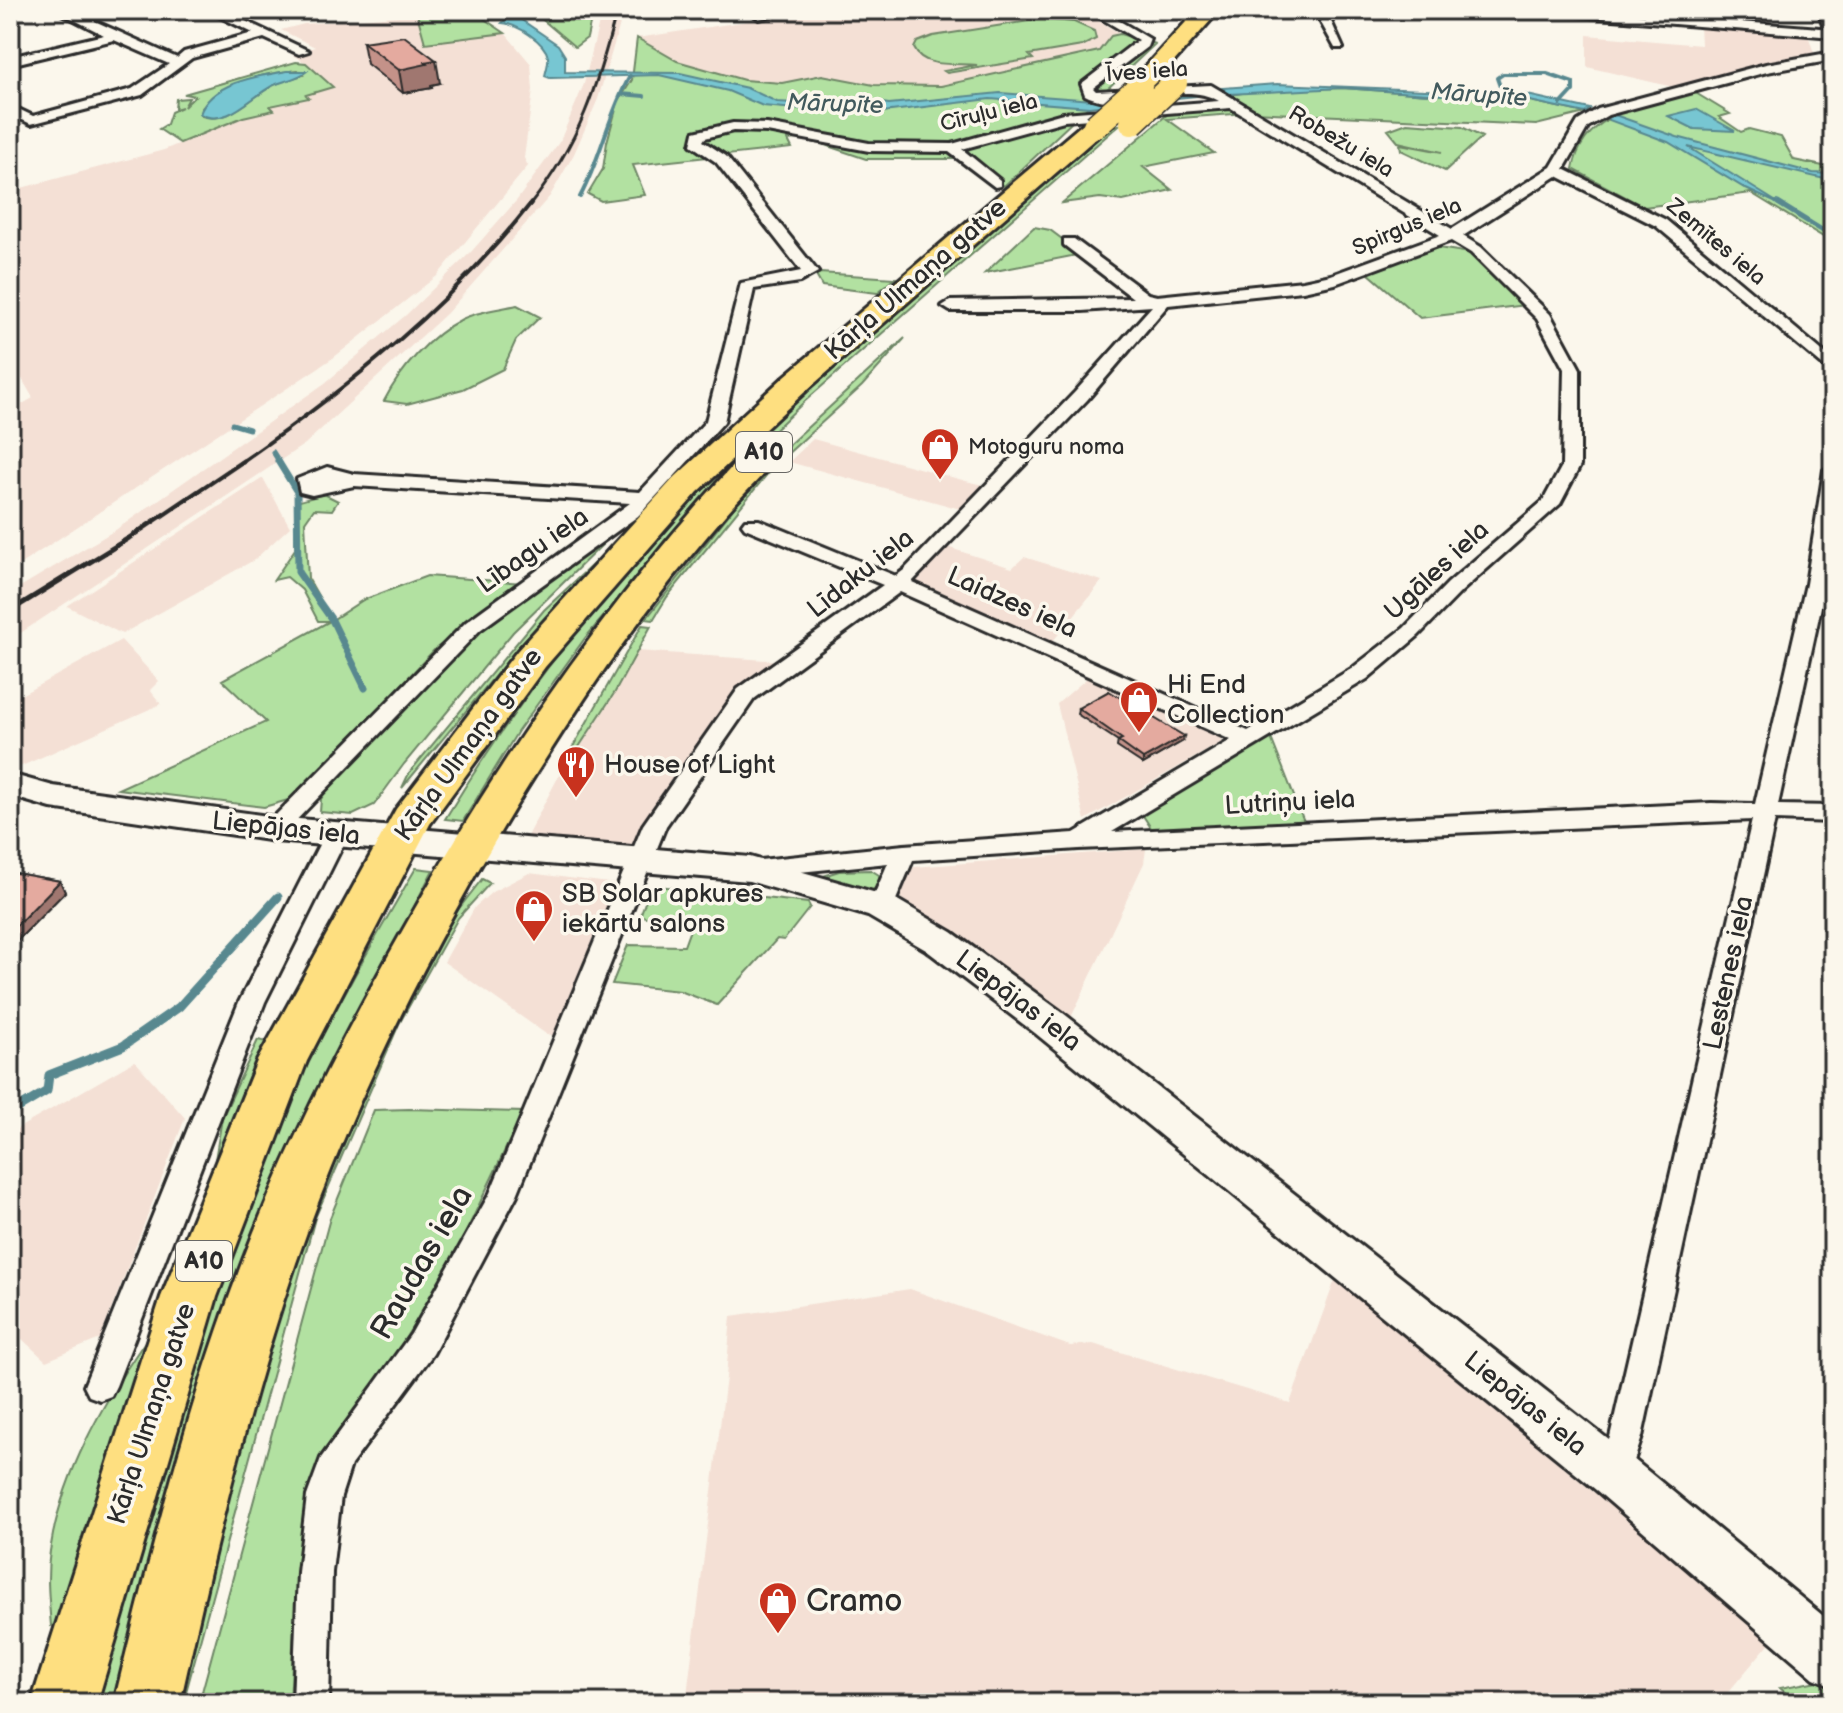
<svg xmlns="http://www.w3.org/2000/svg" width="1843" height="1713" font-family="'Balsamiq Sans',sans-serif">
<rect width="100%" height="100%" fill="#fbf7ec"/>
<filter id="ink" filterUnits="userSpaceOnUse"><feTurbulence type="fractalNoise" baseFrequency=".0125" numOctaves="2"/><feDisplacementMap in="SourceGraphic" scale="16" xChannelSelector="R" yChannelSelector="G"/><feConvolveMatrix kernelMatrix="1 2 1 2 8 2 1 2 1" color-interpolation-filters="sRGB"/></filter>
<g filter="url(#ink)">
<path fill="#f4e0d5" d="M 602,10 L 624,10 L 598,99 L 574,154 L 550,196 L 447,313 L 305,444 L 10,640 L 10,593 L 117,529 L 325,383 L 406,315 L 471,252 L 517,200 L 560,141 L 584,84 Z
M 821,10 L 1081,10 L 1120,34 L 1111,36 L 1099,51 L 941,86 L 874,85 L 822,75 L 782,83 L 744,80 L 677,61 L 637,38 Z
M 417,14 L 425,43 L 505,33 L 531,64 L 533,90 L 524,158 L 528,166 L 437,276 L 333,358 L 10,571 L 10,411 L 33,398 L 10,358 L 10,191 L 164,150 L 242,117 L 273,110 L 270,106 L 308,98 L 306,95 L 333,87 L 306,63 L 291,54 L 315,47 L 281,30 L 304,24 Z
M 1700,24 L 1807,32 L 1814,53 L 1677,88 L 1587,67 L 1587,35 L 1701,45 Z
M 813,439 L 966,481 L 991,487 L 968,511 L 789,462 Z
M 263,478 L 290,527 L 254,560 L 122,634 L 67,606 Z
M 944,546 L 1012,568 L 1024,557 L 1102,581 L 1049,646 L 917,586 L 915,577 Z
M 121,640 L 159,681 L 150,690 L 161,704 L 15,769 L 10,768 L 10,701 Z
M 638,651 L 782,661 L 631,847 L 526,838 L 563,768 L 615,692 Z
M 1093,673 L 1216,731 L 1222,742 L 1085,820 L 1057,704 Z
M 1146,849 L 1144,863 L 1068,1024 L 907,907 L 900,897 L 902,879 L 914,867 Z
M 529,873 L 617,884 L 554,1036 L 546,1034 L 444,962 L 475,907 L 492,892 Z
M 135,1061 L 185,1118 L 100,1339 L 46,1361 L 10,1328 L 10,1133 Z
M 1335,1280 L 1773,1639 L 1719,1703 L 686,1703 L 726,1377 L 731,1316 L 910,1289 L 1070,1346 L 1093,1344 L 1290,1403 Z"/>
<path fill="#b2e1a1" stroke="#6e8666" stroke-width="2" fill-rule="evenodd" d="M 471,10 L 505,33 L 425,43 L 417,14 Z
M 531,10 L 593,10 L 587,38 L 575,47 Z
M 1042,19 L 1074,22 L 1094,31 L 1096,39 L 1082,46 L 1029,55 L 1033,59 L 947,73 L 944,71 L 977,65 C 958,62 924,70 914,48 L 917,42 L 933,36 Z
M 1120,34 L 1155,44 L 1004,186 L 970,159 L 866,159 L 804,138 L 788,140 L 792,148 L 633,165 L 645,195 L 601,201 L 588,194 L 603,169 L 607,142 L 618,102 L 632,80 L 637,38 L 677,61 L 744,80 L 782,83 L 822,75 L 874,85 L 941,86 L 1099,51 L 1111,36 Z
M 296,62 L 306,63 L 333,87 L 306,95 L 309,98 L 270,106 L 274,110 L 243,117 L 180,143 L 159,129 L 167,124 L 171,112 L 182,107 L 175,109 L 176,99 L 189,98 L 184,107 L 195,96 L 184,94 ZM 298,70 L 303,75 C 293,78 281,81 272,86 C 251,97 229,125 202,116 L 202,108 C 226,81 264,73 298,70 Z
M 1342,88 L 1530,101 L 1585,113 L 1536,125 L 1252,112 L 1224,96 L 1267,89 Z
M 1694,92 L 1730,114 L 1719,117 L 1741,132 L 1749,129 L 1781,137 L 1794,160 L 1833,168 L 1833,243 L 1751,193 L 1644,207 L 1573,169 C 1583,110 1647,105 1694,92 Z
M 1228,107 L 1247,113 L 1167,119 L 1214,153 L 1143,167 L 1172,190 L 1123,201 L 1100,198 L 1062,203 L 1175,108 Z
M 1407,123 L 1462,127 L 1482,137 L 1445,171 L 1401,150 L 1400,144 L 1442,152 L 1398,142 L 1388,130 Z
M 1119,125 L 804,402 L 711,491 L 585,638 L 518,731 L 463,821 L 445,819 C 507,717 579,622 658,532 C 719,463 791,402 861,341 C 943,269 1025,198 1108,126 Z
M 1034,227 L 1050,230 L 1082,254 L 985,273 Z
M 1432,247 L 1470,253 L 1526,305 L 1420,318 L 1368,273 Z
M 815,274 L 820,273 L 895,278 L 877,293 L 822,286 Z
M 517,305 L 540,317 L 516,340 L 503,369 L 463,389 L 407,404 L 384,401 C 400,370 429,336 462,319 C 478,311 500,309 517,305 Z
M 905,338 L 862,386 L 773,467 L 667,597 L 653,620 L 646,619 L 771,461 Z
M 324,494 L 338,501 L 332,510 L 314,509 L 305,522 L 308,578 L 332,620 L 363,600 L 427,576 L 525,583 L 435,649 L 295,798 L 264,807 L 118,789 L 266,722 L 222,680 L 330,621 L 318,621 L 302,590 L 287,577 L 274,580 L 295,549 L 296,502 Z
M 622,537 L 524,641 L 402,788 L 409,773 L 544,610 Z
M 607,540 L 513,632 L 404,764 L 374,805 L 353,815 L 320,812 L 321,799 L 335,776 L 468,638 Z
M 642,625 L 651,626 L 615,692 L 571,759 L 566,759 Z
M 1271,738 L 1305,824 L 1163,831 L 1151,828 L 1142,814 L 1146,809 Z
M 416,868 L 433,870 L 388,957 L 118,1703 L 88,1703 C 136,1531 186,1358 251,1191 C 295,1079 355,972 416,868 Z
M 871,870 L 879,875 L 880,883 L 873,890 L 862,891 L 823,876 L 839,871 Z
M 482,879 L 490,883 L 458,918 L 399,1024 L 315,1218 L 183,1703 L 171,1703 L 278,1298 L 333,1146 L 417,977 L 454,915 Z
M 658,886 L 808,903 L 810,907 L 784,940 L 777,939 L 717,1005 L 680,991 L 612,984 L 628,945 L 684,946 L 692,924 L 640,916 L 649,892 Z
M 258,1040 L 267,1042 L 215,1160 L 222,1118 Z
M 409,1109 L 523,1112 L 450,1266 L 395,1355 L 320,1456 L 295,1608 L 290,1703 L 199,1703 L 330,1218 L 374,1110 Z
M 144,1343 L 150,1345 L 58,1624 L 51,1626 C 49,1601 46,1576 50,1551 C 61,1476 102,1404 144,1343 Z
M 1817,1681 L 1833,1686 L 1833,1703 L 1798,1703 L 1780,1688 Z"/>
<path fill="#77c6d2" stroke="#59888f" stroke-width="2" d="M 498,10 L 507,10 L 558,45 L 565,56 L 565,72 L 680,73 L 747,88 L 777,102 L 795,103 L 856,99 L 889,104 L 1000,93 L 1120,102 L 1201,91 L 1206,95 L 1089,107 L 990,99 L 883,112 L 822,107 L 795,109 L 763,106 L 728,91 L 659,75 L 550,78 L 545,76 C 546,70 549,63 548,57 C 545,41 516,24 502,23 L 505,20 Z
M 287,71 L 307,71 C 297,80 283,80 272,86 C 251,97 226,128 200,114 C 211,82 258,76 287,71 Z
M 1277,84 L 1523,94 L 1590,109 L 1585,113 L 1530,101 L 1342,88 L 1229,94 L 1222,88 Z
M 1696,109 L 1735,131 L 1694,129 L 1668,116 Z
M 1612,114 L 1677,137 L 1813,173 L 1833,174 L 1833,181 L 1688,147 L 1783,206 L 1746,189 L 1668,142 L 1609,120 L 1607,118 Z"/>
<g fill="none" stroke-linecap="round" stroke-linejoin="round">
<path stroke="#59888f" stroke-width="4" d="M 533,14 L 558,10
M 509,18 L 523,15
M 621,94 L 644,96
M 1503,95 L 1497,78 L 1503,74 L 1547,74 L 1573,83 L 1573,91 L 1561,104
M 580,197 C 601,158 608,115 630,76
M 1776,202 L 1781,205"/>
<path stroke="#59888f" stroke-width="5" d="M 1778,203 L 1833,237
M 232,424 L 249,429
M 273,452 L 280,463"/>
<path stroke="#59888f" stroke-width="7" d="M 278,461 L 297,492 L 298,572 L 332,620 L 365,688"/>
<path stroke="#59888f" stroke-width="9" d="M 10,1113 L 47,1091 L 49,1075 L 123,1046 L 179,1007 L 278,897"/>
<defs>
<path id="street" d="M 10,10 L 17,10 L 11,13 Z
M 55,10 L 70,10 L 177,58 L 184,52 L 253,33 L 206,10 L 222,10 L 309,51 L 299,54 L 264,38 L 192,58 L 142,95 L 31,124 L 10,114 L 10,105 L 33,116 L 132,89 L 169,64 L 114,40 L 10,65 L 10,57 L 104,35 Z
M 747,10 L 797,10 L 759,19 Z
M 1087,10 L 1101,10 L 1150,39 L 1147,47 L 1093,88 L 1096,91 L 1211,85 L 1452,229 L 1551,167 L 1578,121 L 1598,109 L 1766,64 L 1833,52 L 1833,60 L 1767,72 L 1608,115 L 1588,127 L 1564,169 L 1666,220 L 1833,360 L 1833,374 L 1656,226 L 1557,176 L 1463,236 L 1481,247 L 1550,314 L 1580,369 L 1580,466 L 1560,504 L 1462,591 L 1418,636 L 1367,679 L 1112,832 L 1711,803 L 1755,804 L 1806,584 L 1824,470 L 1833,464 L 1833,535 L 1826,584 L 1778,805 L 1833,806 L 1833,822 L 1775,820 L 1642,1437 L 1626,1485 L 1614,1489 L 1602,1485 L 1597,1474 L 1610,1437 L 1752,820 L 1079,849 L 913,860 L 893,907 L 890,913 L 872,913 L 869,907 L 888,863 L 750,877 L 741,875 L 738,869 L 750,861 L 904,845 L 1074,833 L 1231,740 L 900,592 L 754,699 L 666,826 L 517,1195 L 433,1354 L 351,1465 L 341,1496 L 332,1572 L 329,1703 L 293,1703 L 298,1572 L 307,1496 L 321,1458 L 411,1334 L 490,1193 L 643,825 L 738,689 L 883,585 L 745,528 L 742,524 L 745,520 L 759,520 L 896,576 L 904,570 L 1075,392 L 1152,306 L 1082,311 L 950,311 L 942,306 L 950,301 L 1133,298 L 1064,245 L 1064,239 L 1074,239 L 1148,294 L 1157,296 L 1303,281 L 1331,275 L 1440,235 L 1231,108 L 1064,121 L 962,149 L 1000,180 L 1000,186 L 995,187 L 949,152 L 869,151 L 767,132 L 733,131 L 705,138 L 703,141 L 726,156 L 818,272 L 800,282 L 754,289 L 724,422 L 638,516 L 480,630 L 283,834 L 267,834 L 263,829 L 267,824 L 466,622 L 630,503 L 354,486 L 312,495 L 300,492 L 297,479 L 327,467 L 354,474 L 640,492 L 706,421 L 741,283 L 801,271 L 716,162 L 691,145 L 694,132 L 733,123 L 767,124 L 869,143 L 952,144 L 1063,113 L 1219,101 C 1179,77 1126,116 1085,95 L 1081,84 L 1138,40 ZM 1451,241 L 1471,253 L 1537,319 L 1564,369 L 1562,466 L 1543,501 L 1448,583 L 1404,628 L 1351,669 L 1248,731 L 912,582 L 1087,400 L 1168,305 L 1303,291 L 1335,284 Z
M 1314,10 L 1326,10 L 1343,48 L 1335,48 Z
M 1535,10 L 1585,10 L 1833,29 L 1833,37 L 1541,13 Z
M 336,827 L 348,835 L 265,1002 L 116,1386 L 111,1396 L 100,1400 L 89,1396 L 84,1386 L 239,1002 L 324,835 Z"/>
<path id="secondary" d="M 1818,10 L 1833,10 L 1833,32 L 1824,27 Z
M 10,774 L 53,786 L 275,817 L 750,857 L 894,898 L 952,932 L 1063,1013 L 1632,1458 L 1833,1624 L 1833,1686 L 1814,1678 L 1596,1490 L 1035,1033 L 926,950 L 868,916 L 749,881 L 275,841 L 51,808 L 10,796 Z"/>
<path id="highway" d="M 1197,10 L 1220,10 L 1148,91 L 1132,91 L 1128,86 L 1132,81 Z
M 1095,119 L 1107,126 L 1104,131 L 807,390 L 698,492 L 545,667 L 430,824 L 307,1061 L 217,1297 L 97,1703 L 31,1703 L 161,1297 L 257,1061 L 396,809 L 517,651 L 674,478 L 785,376 L 1086,121 Z
M 770,436 L 782,439 L 786,446 C 769,471 745,491 725,515 C 677,571 632,628 591,689 C 473,864 365,1064 296,1263 C 247,1407 213,1555 180,1703 L 114,1703 C 150,1554 188,1403 243,1260 C 286,1147 341,1039 400,935 C 501,755 615,588 758,439 Z"/>
</defs>
<use href="#street" stroke="#2b2b2b" stroke-width="6"/>
<use href="#secondary" stroke="#2b2b2b" stroke-width="6"/>
<use href="#highway" stroke="#2b2b2b" stroke-width="6"/>
<use href="#street" fill="#fbf7ec" fill-rule="evenodd"/>
<use href="#secondary" fill="#fbf7ec" fill-rule="evenodd"/>
<use href="#highway" fill="#fedf80" fill-rule="evenodd"/>
<path stroke="#2b2b2b" stroke-width="3" d="M 530,205 C 580,142 597,87 617,10"/>
<path stroke="#2b2b2b" stroke-width="4" d="M 240,463 C 345,390 452,304 531,203"/>
<path stroke="#2b2b2b" stroke-width="5" d="M 10,611 L 129,538 L 243,461"/>
<defs>
<path id="highway-bridge" d="M 1132,123 L 1175,83
M 1095,126 L 1140,86"/>
</defs>
<use href="#highway-bridge" stroke="#2b2b2b" stroke-width="27" stroke-linecap="butt"/>
<use href="#highway-bridge" stroke="#fedf80" stroke-width="24"/>
</g>
<path fill="#c49289" stroke="#2b2b2b" stroke-width="2" d="M 363,42 L 440,83 L 431,85 L 432,88 L 403,93 L 367,64 Z
M 1078,708 L 1183,741 L 1143,764 L 1117,747 L 1118,741 L 1077,714 Z
M 10,872 L 60,881 L 65,892 L 15,943 L 10,942 Z"/>
<path fill="#a0776f" stroke="#2b2b2b" stroke-width="2" d="M 436,60 L 440,83 L 431,85 L 432,88 L 403,93 L 399,70 Z
M 1184,736 L 1183,741 L 1143,764 L 1143,759 Z
M 60,881 L 65,892 L 15,943 L 10,932 Z"/>
<path fill="#e4aa9f" stroke="#2b2b2b" stroke-width="2" d="M 404,36 L 436,60 L 425,62 L 427,64 L 399,70 L 363,42 Z
M 1109,691 L 1184,736 L 1143,759 L 1118,741 L 1122,739 L 1078,708 Z
M 10,872 L 60,881 L 10,932 Z"/>
</g>
<defs>
<symbol id="shop-pin" viewBox="-11 -11 22 30"><path d="M0 17L-7.5 6A9.5 9.5 0 1 1 7.5 6Z" fill="#c8321e" stroke="#fbf7ec"/><path d="M-5-2.5h2.3a2.7 3.5 0 0 1 5.4 0H5L5.5 6h-11ZM-1.5-2.5h3a1.5 2.3 0 0 0-3 0Z" fill="#fff"/></symbol>
<symbol id="restaurant-pin" viewBox="-11 -11 22 30"><path d="M0 17L-7.5 6A9.5 9.5 0 1 1 7.5 6Z" fill="#c8321e" stroke="#fbf7ec"/><path d="M-5-6h1v4h1v-4h1v4h1v-4h1v5L-1.5 .5V6h-2V.5L-5-1ZM5-6V6H3V1.5H1.5Q1.5-4 5-6Z" fill="#fff"/></symbol>
</defs>
<g fill-rule="evenodd">
<use href="#shop-pin" x="918" y="425" width="44" height="60"/>
<use href="#shop-pin" x="1117" y="678" width="44" height="60"/>
<use href="#restaurant-pin" x="554" y="743" width="44" height="60"/>
<use href="#shop-pin" x="512" y="887" width="44" height="60"/>
<use href="#shop-pin" x="756" y="1579" width="44" height="60"/>
</g>
<g text-anchor="middle" dominant-baseline="central" stroke-width="7" stroke-linejoin="round" paint-order="stroke">
<g font-size="22" fill="#2b2b2b" stroke="#fbf7ec">
<text transform="translate(1147 72) rotate(-4)">Īves iela</text>
<text transform="translate(989 113) rotate(-14)">Cīruļu iela</text>
<text transform="translate(1341 142) rotate(31)">Robežu iela</text>
<text transform="translate(1407 227) rotate(-23)">Spirgus iela</text>
<text transform="translate(1716 242) rotate(40)">Zemītes iela</text>
</g>
<g font-size="22" fill="#2b2b2b" stroke="#fbf7ec" text-anchor="start">
<text x="968" y="447">Motoguru noma</text>
</g>
<g font-size="24" font-style="italic" fill="#425a5d" stroke="#fbf7ec">
<text transform="translate(1479 95) rotate(4)">Mārupīte</text>
<text transform="translate(835 104) rotate(2)">Mārupīte</text>
</g>
<g fill="#fbf7ec" stroke="#696865" stroke-width="2">
<rect x="736" y="432" width="56" height="40" rx="6"/>
<rect x="176" y="1241" width="56" height="40" rx="6"/>
</g>
<g font-size="24" font-weight="bold" fill="#2b2b2b">
<text x="764" y="452">A10</text>
<text x="204" y="1261">A10</text>
</g>
<g font-size="26" fill="#2b2b2b" stroke="#fbf7ec">
<text transform="translate(916 280) rotate(-41)">Kārļa Ulmaņa gatve</text>
<text transform="translate(533 551) rotate(-35)">Lībagu iela</text>
<text transform="translate(1437 571) rotate(-43)">Ugāles iela</text>
<text transform="translate(861 574) rotate(-38)">Līdaku iela</text>
<text transform="translate(1012 603) rotate(24)">Laidzes iela</text>
<text transform="translate(469 745) rotate(-54)">Kārļa Ulmaņa gatve</text>
<text transform="translate(1290 803) rotate(-3)">Lutriņu iela</text>
<text transform="translate(286 829) rotate(6)">Liepājas iela</text>
<text transform="translate(1729 973) rotate(-78)">Lestenes iela</text>
<text transform="translate(1018 1001) rotate(37)">Liepājas iela</text>
<text transform="translate(1525 1404) rotate(39)">Liepājas iela</text>
<text transform="translate(152 1414) rotate(-72)">Kārļa Ulmaņa gatve</text>
</g>
<g font-size="26" fill="#2b2b2b" stroke="#fbf7ec" text-anchor="start">
<text x="1167" y="685">Hi End<tspan x="1167" dy="30">Collection</tspan></text>
<text x="604" y="765">House of Light</text>
<text x="562" y="894">SB Solar apkures<tspan x="562" dy="30">iekārtu salons</tspan></text>
</g>
<g font-size="32" fill="#2b2b2b" stroke="#fbf7ec">
<text transform="translate(422 1263) rotate(-60)">Raudas iela</text>
</g>
<g font-size="32" fill="#2b2b2b" stroke="#fbf7ec" text-anchor="start">
<text x="806" y="1601">Cramo</text>
</g>
</g>
<rect width="1843" height="1713" fill="none" stroke="#fbf7ec" stroke-width="40"/>
<rect x="20" y="20" width="1803" height="1673" fill="none" stroke="#2b2b2b" stroke-width="3" filter="url(#ink)"/>
</svg>
